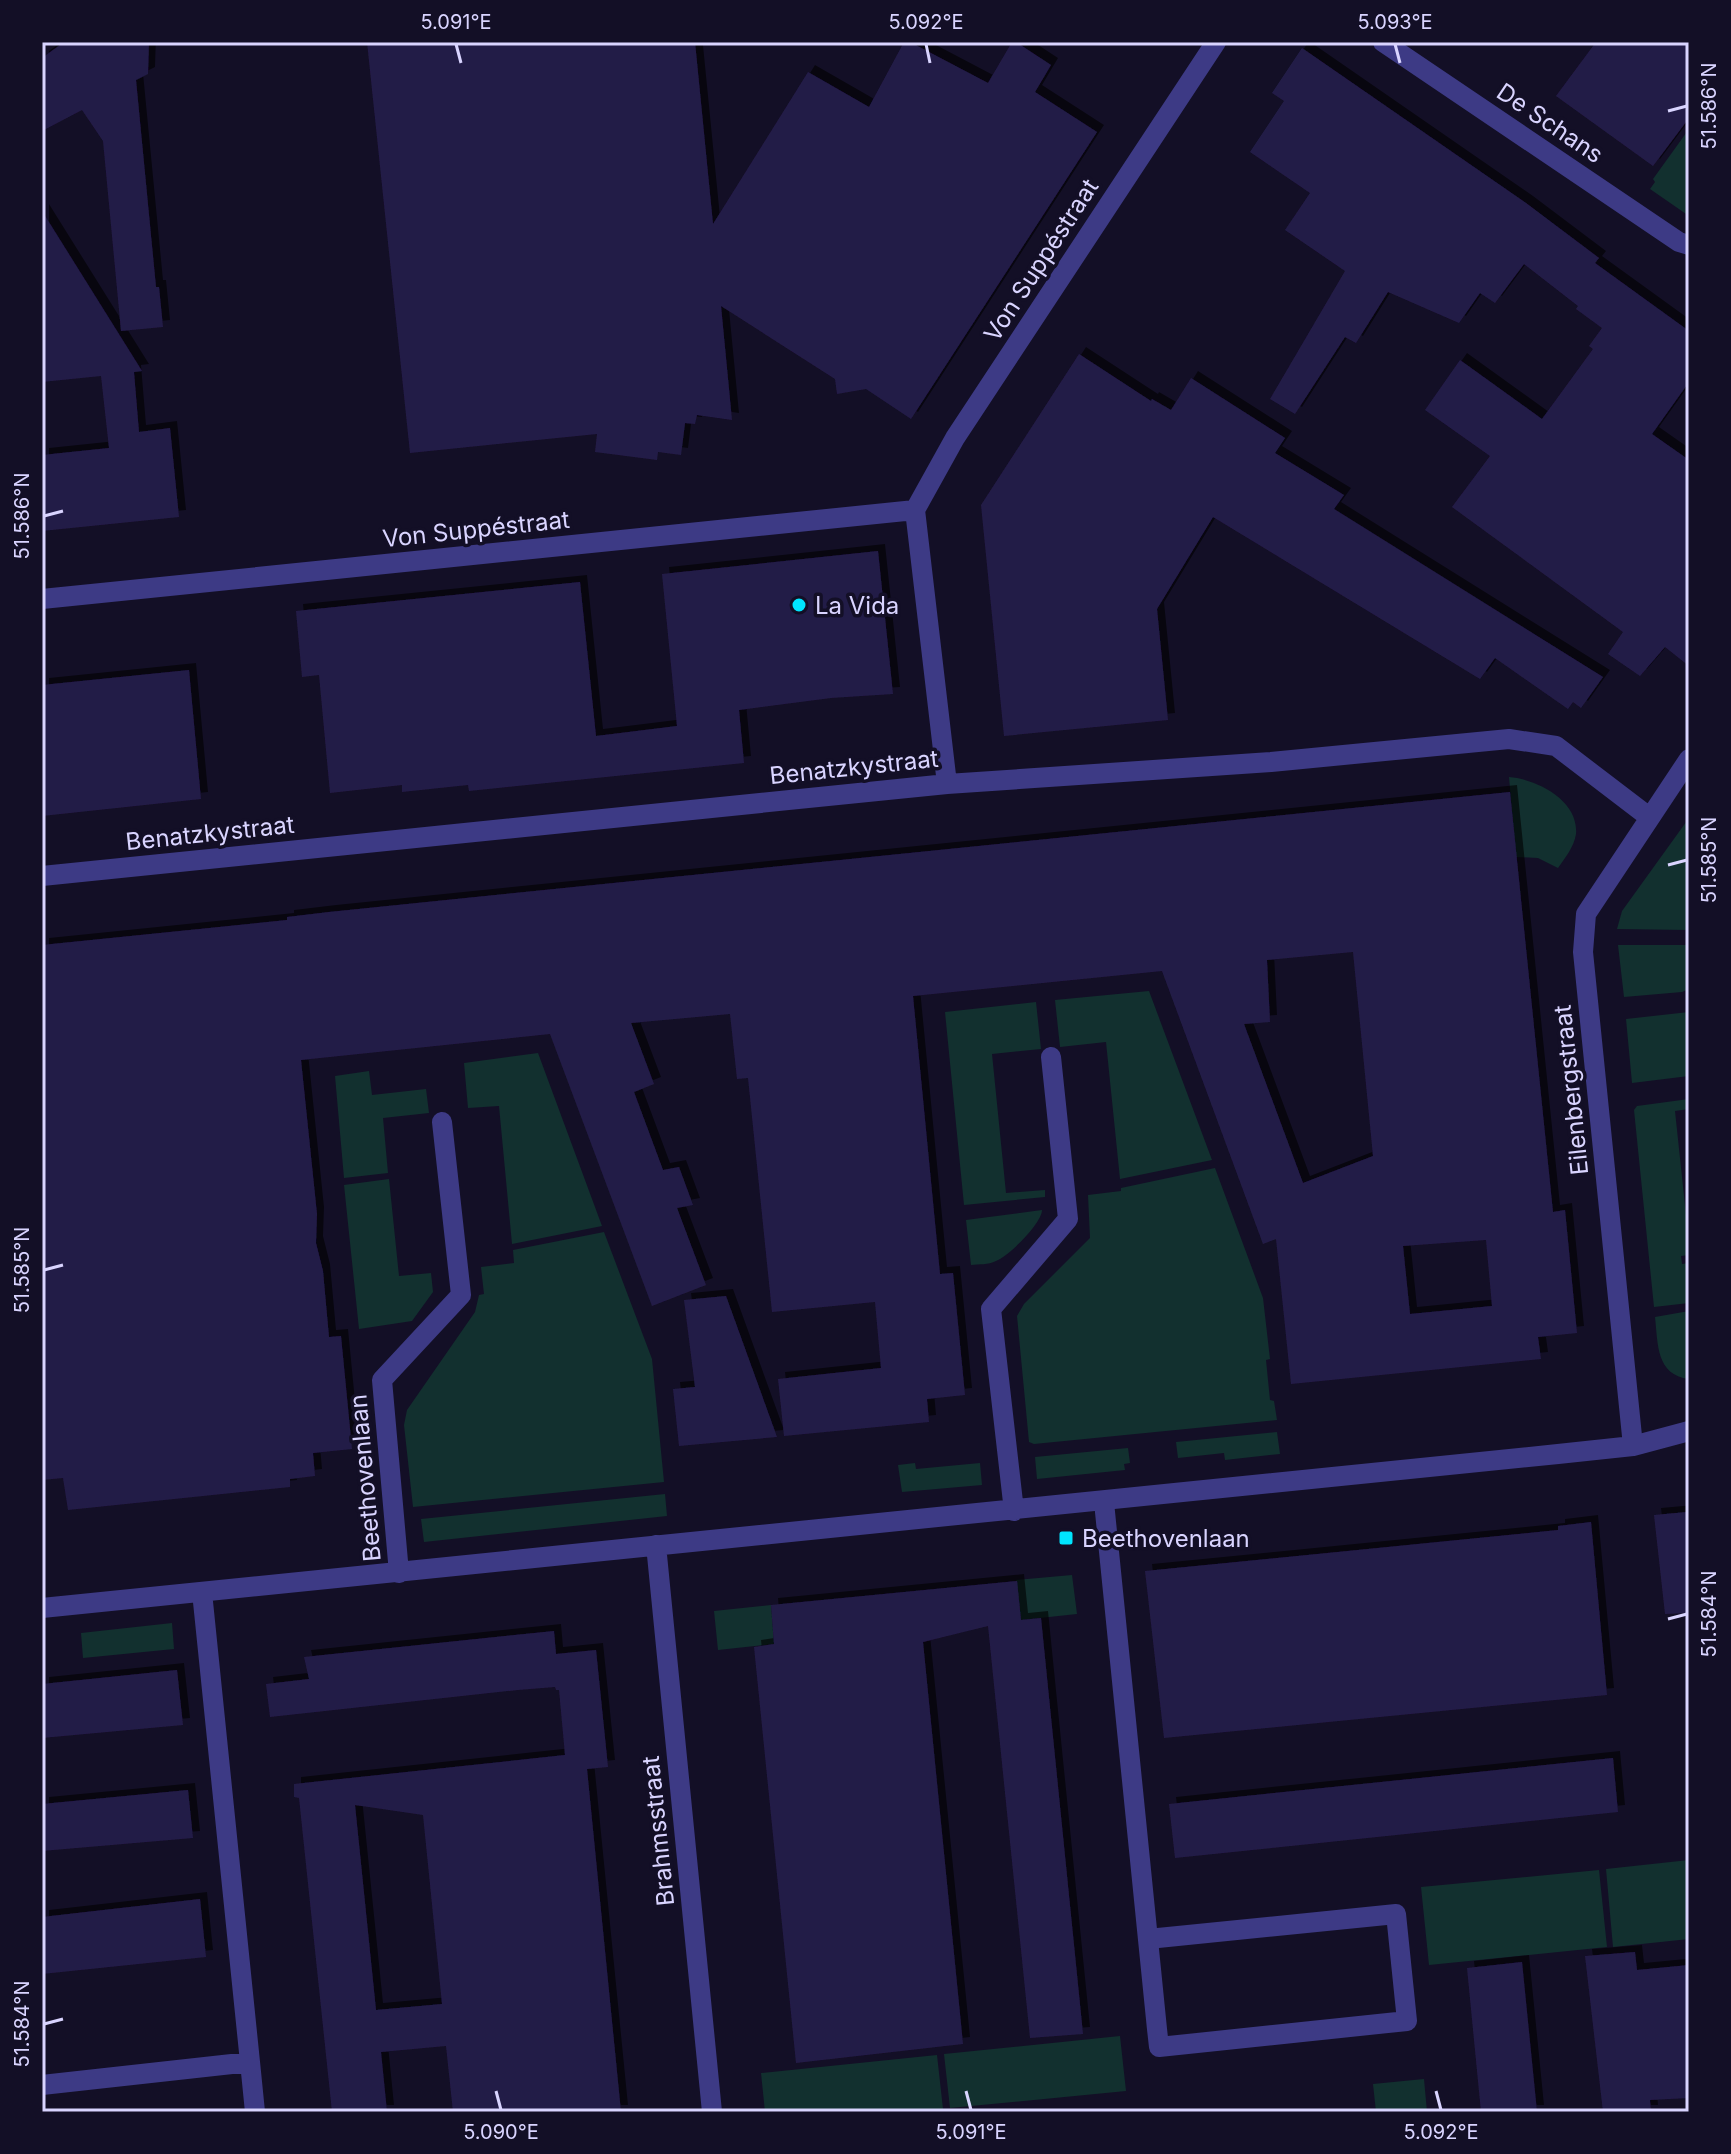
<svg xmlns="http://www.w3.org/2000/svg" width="1731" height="2154" font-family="Inter,sans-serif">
<defs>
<filter id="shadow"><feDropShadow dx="7" dy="-7" stdDeviation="0" flood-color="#0009"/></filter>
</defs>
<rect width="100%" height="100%" fill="#130f26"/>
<path fill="#12302f" d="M 1689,129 L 1689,216 L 1650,189 L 1655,182 L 1653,179 Z
M 1509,777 C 1536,779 1579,800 1576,834 C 1574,847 1565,858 1558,868 L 1538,858 L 1516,857 Z
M 1689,818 L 1689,930 L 1617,929 L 1622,911 Z
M 1618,945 L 1689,945 L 1689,989 L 1682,992 L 1624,997 Z
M 1149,991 L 1212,1160 L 1120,1179 L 1106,1042 L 1060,1047 L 1055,1000 Z
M 1036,1002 L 1041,1049 L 992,1054 L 1006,1193 L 1045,1190 L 1045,1197 L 964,1205 L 945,1012 Z
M 1689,1012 L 1689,1076 L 1632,1083 L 1626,1019 Z
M 538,1053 L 602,1226 L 512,1244 L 499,1106 L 468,1108 L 464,1063 Z
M 369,1071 L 372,1095 L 426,1089 L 429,1113 L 383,1118 L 388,1173 L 344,1178 L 335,1076 Z
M 1689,1099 L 1689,1109 L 1675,1111 L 1689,1243 L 1689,1255 L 1681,1256 L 1682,1264 L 1689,1263 L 1689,1303 L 1654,1307 L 1634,1110 L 1637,1106 Z
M 1215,1168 L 1263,1298 L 1270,1359 L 1266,1360 L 1270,1400 L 1274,1401 L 1277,1420 L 1034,1444 L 1029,1442 L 1017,1316 L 1024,1304 L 1090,1238 L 1088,1195 L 1121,1191 L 1121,1188 Z
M 389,1179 L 399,1276 L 431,1273 L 433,1292 L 412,1321 L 359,1329 L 344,1185 Z
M 1042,1210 C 1042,1223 1009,1256 996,1261 C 988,1265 979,1264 971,1265 L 966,1220 Z
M 604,1232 L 652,1359 L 664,1482 L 413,1507 L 404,1425 L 407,1410 L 475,1312 L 479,1295 L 484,1294 L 481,1267 L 514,1263 L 513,1250 Z
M 1689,1311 L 1689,1379 C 1656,1375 1658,1344 1655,1317 Z
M 1277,1432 L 1280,1454 L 1225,1460 L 1224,1453 L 1178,1458 L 1176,1442 Z
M 1128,1448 L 1130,1463 L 1124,1464 L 1125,1470 L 1037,1479 L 1035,1457 Z
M 915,1463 L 916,1469 L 980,1463 L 982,1485 L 902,1492 L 898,1465 Z
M 665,1494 L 667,1516 L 424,1542 L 421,1519 Z
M 1072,1575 L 1077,1614 L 1021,1620 L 1016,1580 Z
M 771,1605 L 774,1644 L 718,1650 L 714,1611 Z
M 172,1623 L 174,1649 L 83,1658 L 81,1633 Z
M 1689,1860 L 1689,1939 L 1613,1947 L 1606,1869 Z
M 1599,1870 L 1607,1947 L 1429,1965 L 1421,1887 Z
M 1120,2036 L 1126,2091 L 950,2108 L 944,2054 Z
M 937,2055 L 943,2109 L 916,2112 L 765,2112 L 761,2073 Z
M 1424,2079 L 1427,2112 L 1376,2112 L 1373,2084 Z"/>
<path fill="#241b47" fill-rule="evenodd" filter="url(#shadow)" d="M 64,42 L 149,42 L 148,74 L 136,80 L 156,287 L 159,287 L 163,327 L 121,331 L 103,141 L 82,110 L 42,131 L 42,58 Z
M 367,42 L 695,42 L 713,224 L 808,72 L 869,107 L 904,42 L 910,42 L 988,83 L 1012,42 L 1016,42 L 1051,65 L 1035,92 L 1097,132 L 911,419 L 866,389 L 837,394 L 835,379 L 721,306 L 732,420 L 697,415 L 695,424 L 685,423 L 681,455 L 658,452 L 657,460 L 595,452 L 597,434 L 410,453 Z
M 1596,42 L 1689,42 L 1689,118 L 1653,166 L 1556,96 Z
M 1302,48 L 1526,203 L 1599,258 L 1595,263 L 1689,331 L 1689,382 L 1652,434 L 1689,460 L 1689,666 L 1665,647 L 1640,676 L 1608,654 L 1623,632 L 1452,507 L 1490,456 L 1425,410 L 1460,360 L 1542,419 L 1593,349 L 1589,346 L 1602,328 L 1576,309 L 1578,306 L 1524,264 L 1495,303 L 1480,293 L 1459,323 L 1388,292 L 1356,343 L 1345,337 L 1295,414 L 1270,399 L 1345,271 L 1285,230 L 1310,193 L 1250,152 L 1284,101 L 1272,93 Z
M 42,211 L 142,371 L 134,372 L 139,432 L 170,428 L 179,517 L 42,531 L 42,455 L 109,448 L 101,376 L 42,382 Z
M 1079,354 L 1151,401 L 1152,399 L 1171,410 L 1191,378 L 1285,438 L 1275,453 L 1344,495 L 1334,509 L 1603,677 L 1581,708 L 1573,702 L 1568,709 L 1495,658 L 1480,679 L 1213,517 L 1157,609 L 1168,720 L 1004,736 L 981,505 Z
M 878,551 L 893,694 L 831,698 L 739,710 L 744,763 L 469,791 L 468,785 L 402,792 L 402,785 L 330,793 L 319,675 L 302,677 L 296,611 L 580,582 L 596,736 L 677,726 L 662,574 Z
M 189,670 L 201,799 L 42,816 L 42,685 Z
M 1510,792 L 1553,1212 L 1565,1210 L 1577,1333 L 1538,1337 L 1541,1359 L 1291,1384 L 1276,1239 L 1263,1244 L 1162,971 L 913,996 L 940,1274 L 953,1273 L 965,1395 L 927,1399 L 929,1422 L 784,1436 L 778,1379 L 881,1368 L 875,1302 L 772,1312 L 748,1078 L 737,1079 L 730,1014 L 631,1023 L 654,1084 L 634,1092 L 663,1170 L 679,1167 L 693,1205 L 677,1208 L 706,1285 L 652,1306 L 550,1034 L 301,1060 L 317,1214 L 316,1243 L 323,1271 L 329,1337 L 341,1336 L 352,1449 L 313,1453 L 315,1476 L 290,1479 L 290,1487 L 68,1510 L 63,1478 L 42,1480 L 42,945 L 287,920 L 287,917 L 329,912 ZM 1353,952 L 1373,1156 L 1303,1183 L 1244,1024 L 1270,1022 L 1267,960 ZM 1486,1240 L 1492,1306 L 1410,1314 L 1403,1246 Z
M 726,1296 L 777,1437 L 679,1446 L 673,1389 L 695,1387 L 684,1300 Z
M 1687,1512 L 1689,1613 L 1665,1614 L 1654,1515 Z
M 1591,1522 L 1607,1695 L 1164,1738 L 1145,1571 L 1558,1530 L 1558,1526 Z
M 1017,1581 L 1021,1620 L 1041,1618 L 1083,2034 L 1030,2038 L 988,1626 L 923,1642 L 963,2044 L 796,2063 L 754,1647 L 774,1644 L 771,1605 Z
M 554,1631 L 556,1654 L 596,1650 L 608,1767 L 587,1769 L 621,2112 L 453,2112 L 446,2046 L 381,2052 L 387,2112 L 332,2112 L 299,1798 L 294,1797 L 294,1784 L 565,1755 L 559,1690 L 556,1690 L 555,1687 L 518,1690 L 270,1717 L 266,1684 L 309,1679 L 304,1657 ZM 355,1805 L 423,1815 L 442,2004 L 376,2010 Z
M 177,1670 L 183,1725 L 42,1738 L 42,1684 Z
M 1613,1758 L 1618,1812 L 1175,1858 L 1169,1804 Z
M 188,1790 L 193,1838 L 42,1851 L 42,1804 Z
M 200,1899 L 206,1957 L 42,1974 L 42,1917 Z
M 1635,1952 L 1637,1970 L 1689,1965 L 1689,2098 L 1650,2100 L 1651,2112 L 1603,2112 L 1585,1956 Z
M 1522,1962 L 1537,2112 L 1481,2112 L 1467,1968 Z"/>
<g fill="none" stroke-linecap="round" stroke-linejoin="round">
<path stroke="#3d3a85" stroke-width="20" d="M 1383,42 L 1679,242 L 1689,245
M 42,599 L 915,510
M 947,784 L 915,510 L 955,438 L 1216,42
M 42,876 L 947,784 L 1271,762 L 1509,739 L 1556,746 L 1649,817
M 1633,1446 L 1583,952 L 1586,914 L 1689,759
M 1104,1502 L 1157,2029 L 1159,2047 L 1407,2021 L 1396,1914 L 1148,1939
M 1014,1511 L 991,1309 L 1068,1219 L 1051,1057
M 656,1545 L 712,2112
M 399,1573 L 382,1380 L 461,1295 L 442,1122
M 42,1608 L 1558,1454 L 1633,1446 L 1689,1431
M 250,2062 L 255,2112
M 42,2085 L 250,2062 L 202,1592"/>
</g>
<path fill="none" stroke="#d9d4ff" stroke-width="3" d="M 456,44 L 461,63M 926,44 L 930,63M 1395,44 L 1400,63M 1668,111 L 1687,106M 44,516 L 63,511M 1668,865 L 1687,860M 44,1270 L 63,1265M 1668,1619 L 1687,1614M 44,2024 L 63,2019M 496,2091 L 501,2110M 966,2091 L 971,2110M 1436,2091 L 1441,2110"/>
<g fill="#00e5ff" stroke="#130f26" stroke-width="3">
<circle cx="799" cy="605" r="8"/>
<rect x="1058" y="1530" width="16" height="16" rx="4"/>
</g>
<g text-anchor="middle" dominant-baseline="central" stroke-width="7" stroke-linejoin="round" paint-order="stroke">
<g font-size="24" fill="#d9d4ff" stroke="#130f26">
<text transform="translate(1550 123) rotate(34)">De Schans</text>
<text transform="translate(1041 260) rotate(-57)">Von Suppéstraat</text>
<text transform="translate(476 529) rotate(-6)">Von Suppéstraat</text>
<text transform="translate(854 767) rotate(-6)">Benatzkystraat</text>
<text transform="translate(210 833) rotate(-6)">Benatzkystraat</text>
<text transform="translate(1571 1090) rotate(-96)">Eilenbergstraat</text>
<text transform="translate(365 1478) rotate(-95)">Beethovenlaan</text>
<text transform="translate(658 1831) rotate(-96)">Brahmsstraat</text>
</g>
<g font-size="24" fill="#d9d4ff" stroke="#130f26" text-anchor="start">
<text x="815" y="605">La Vida</text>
<text x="1082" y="1538">Beethovenlaan</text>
</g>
</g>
<rect width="1731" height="2154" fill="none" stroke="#130f26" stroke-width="88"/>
<rect x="44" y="44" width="1643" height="2066" fill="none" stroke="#d9d4ff" stroke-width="3"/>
<g font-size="20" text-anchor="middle" fill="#d9d4ff">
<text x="456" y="29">5.091°E</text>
<text x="926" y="29">5.092°E</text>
<text x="1395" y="29">5.093°E</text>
<text transform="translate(1709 106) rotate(-90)" y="7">51.586°N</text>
<text transform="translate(22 516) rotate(-90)" y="7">51.586°N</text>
<text transform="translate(1709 860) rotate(-90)" y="7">51.585°N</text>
<text transform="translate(22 1270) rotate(-90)" y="7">51.585°N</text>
<text transform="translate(1709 1614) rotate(-90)" y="7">51.584°N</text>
<text transform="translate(22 2024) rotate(-90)" y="7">51.584°N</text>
<text x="501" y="2139">5.090°E</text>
<text x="971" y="2139">5.091°E</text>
<text x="1441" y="2139">5.092°E</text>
</g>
</svg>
